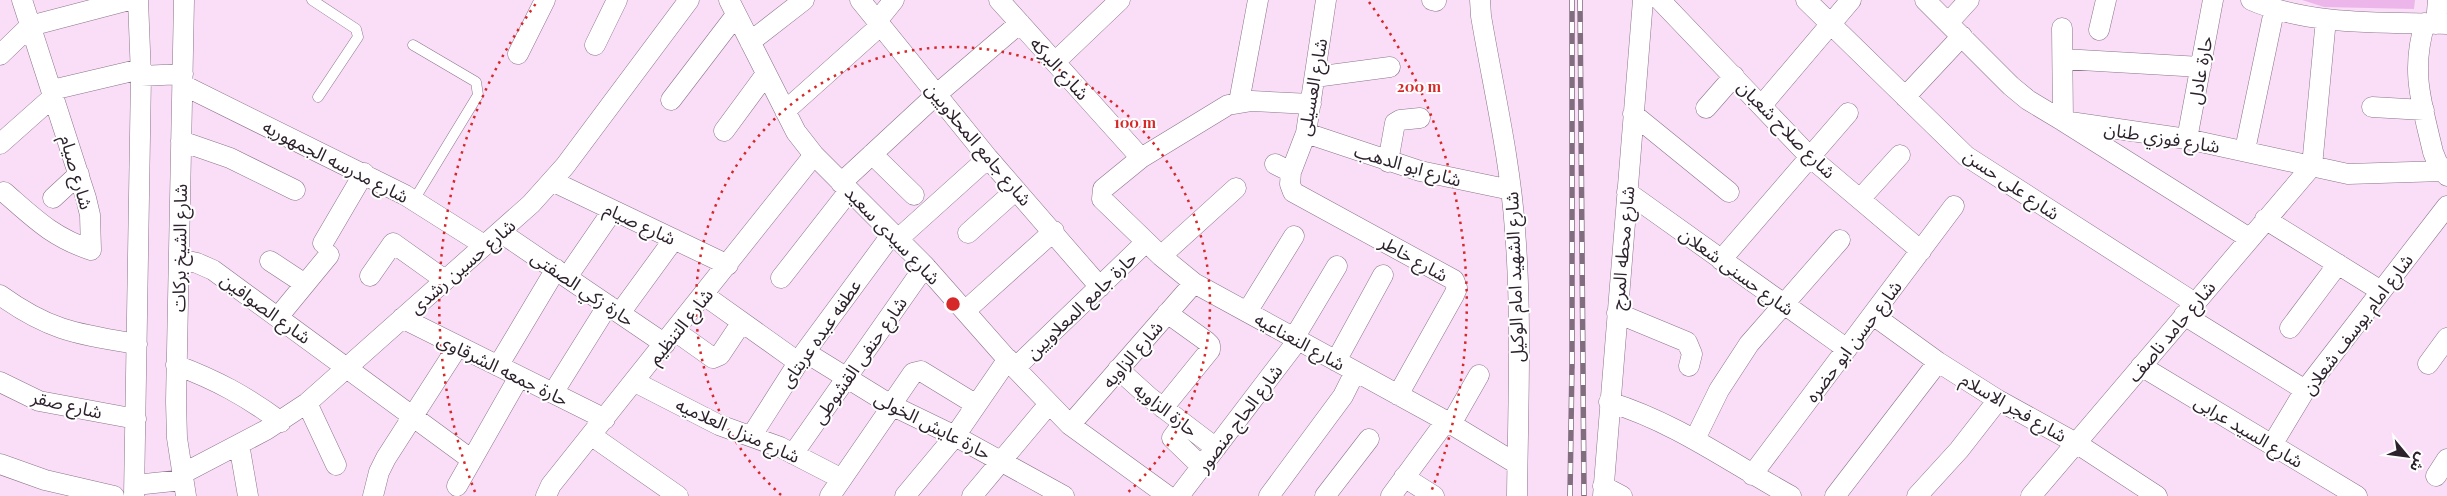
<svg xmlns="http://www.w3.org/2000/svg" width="2447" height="496" font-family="'Playfair Display','Noto Sans Arabic',serif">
<rect width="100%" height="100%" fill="#fadef8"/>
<path fill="#edb6eb" d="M 2302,0 L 2415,0 L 2414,9 L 2324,7 Z"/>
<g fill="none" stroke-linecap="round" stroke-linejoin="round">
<defs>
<path id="lane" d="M 312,0 L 356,29 L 358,37 L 318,97
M 413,45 L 476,82 L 478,95 L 414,200"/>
<path id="street" d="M 184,0 L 176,402 L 177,438 L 186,496
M 729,0 L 796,132 L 814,155 L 925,266 L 1015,368 L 1070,425 L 1168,496
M 860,0 L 988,158 L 1100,287
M 999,0 L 1141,158
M 1432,0 L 1436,1
M 1480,0 L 1481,16 C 1493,87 1510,158 1515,230 C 1522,318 1518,407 1517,496
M 1660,0 L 1810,157 L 1921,251
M 1806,0 L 1966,156 L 2195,303
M 1925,0 L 2011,86 L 2028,100 L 2063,121 L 2187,139 L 2348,174 L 2443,171
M 2251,0 C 2309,26 2384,22 2447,24
M 877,21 L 894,0
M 1948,23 L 1969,0
M 2425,23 C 2410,72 2422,104 2433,152 L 2437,162 L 2447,176
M 2436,24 L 2438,0
M 2062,28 L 2063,121 L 2249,238
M 2099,30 L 2106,0
M 750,42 L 804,0
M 595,45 L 617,0
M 518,54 L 545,0
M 0,55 L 30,26 L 129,0
M 2063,59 L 2201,67
M 1055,62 L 1120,0
M 141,76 L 183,74
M 1315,77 L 1390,67
M 183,85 L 405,195 L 484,245
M 52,90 L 141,69
M 1905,97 L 1962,36
M 671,100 L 736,15
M 1239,102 L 1258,0
M 1311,104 L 1252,101 L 1228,105 L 1141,158 L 1103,189 L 1102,199 L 1161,256 L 1194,283 L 1446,421 L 1517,464
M 1762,105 L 1851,0
M 2372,107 L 2424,110
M 1706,108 L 1734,76
M 785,111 L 880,26
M 1633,114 L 1729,192
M 724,131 L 766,74
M 1306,133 L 1420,171 L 1511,190
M 2187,139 L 2213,0
M 181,141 L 230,158 L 295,190
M 0,144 L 54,96
M 2245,150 L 2274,11
M 872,154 L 914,195
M 1388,162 L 1395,123 L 1400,120 L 1420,118
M 1275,164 L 1291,172 L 1290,184 L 1293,192 L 1454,280 L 1457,288 L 1454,295 L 1398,395
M 1291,172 L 1306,133 L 1326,0
M 552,181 L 728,265
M 841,183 L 937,94 L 1020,23
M 4,192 C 34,218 52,237 91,250 L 90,215 L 86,198 L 22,0
M 1627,192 L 1847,349
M 53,198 L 79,174
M 1860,199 L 1900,155
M 2265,219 L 2381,291
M 500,232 L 665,344
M 968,233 L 1016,190
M 898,239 L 988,158
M 323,243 L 364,173
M 1161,256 L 1236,188
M 179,259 L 197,263 L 213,270 L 472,460
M 1721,260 L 1848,113
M 270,261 L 305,284
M 370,276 L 393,243 L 445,280
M 567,277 L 613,210
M 781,278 L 849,191
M 0,295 C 50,331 77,334 137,344
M 704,295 L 798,362
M 965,311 L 1054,231
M 1247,312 L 1294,236
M 620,313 L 674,239
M 1617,313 L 1687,342 L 1692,354 L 1689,366
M 1873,315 L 1938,362 L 1998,400 L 2076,443 L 2157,496
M 2184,315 L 2305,390
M 278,317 L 329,255
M 402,318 L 605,419
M 2290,328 L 2338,264
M 675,331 L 713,358 L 720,355 L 742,322
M 1294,338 L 1337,266
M 805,352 L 891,405 L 955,436 L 1064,496
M 1336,361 L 1383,275
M 2428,364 L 2447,338
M 176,365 C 216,380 246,396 281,422
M 498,366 L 556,269
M 2141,366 L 2357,496
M 1015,368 L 1146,242
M 1118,369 L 1149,397 L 1216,448
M 0,382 L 39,401 L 136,419
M 635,382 L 719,425 L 780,447 L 842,479
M 553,393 L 608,305
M 1609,402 C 1677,423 1729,462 1791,496
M 307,403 L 336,465
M 891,405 L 913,373 L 921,371 L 975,404
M 1163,408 L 1210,350 L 1210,345 L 1206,341 L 1167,313
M 1183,423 L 1172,438 L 1202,467
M 1451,424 L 1479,375
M 1070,425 L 1194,283
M 752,435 L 805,352 L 892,234
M 592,436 L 678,496
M 1695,439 L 1719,390 L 1749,344 L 1840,240
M 239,444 L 248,496
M 2272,445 L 2305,390 L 2447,206
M 793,454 L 925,266
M 0,464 L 45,480 L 114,496
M 182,474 L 266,430 L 307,403 L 531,204 L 565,166 L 689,0
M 1752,475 L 1954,206
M 2436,476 L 2447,459
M 1404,477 L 1434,496
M 135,485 L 183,480
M 457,486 L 519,377
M 1603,486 L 1622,496
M 134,496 L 141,76 L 138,0
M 373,496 L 379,472 L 386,458 L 458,346
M 546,496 L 551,485 L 814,155
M 830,496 L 892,406
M 905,496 L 955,436 L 1008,359
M 972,496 L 1049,404
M 1179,496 L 1298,340
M 1269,496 L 1343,396 L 1355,372
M 1325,496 L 1369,439
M 1391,496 L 1446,421
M 1603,496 L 1643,0
M 1835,496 L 1938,362
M 1917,496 L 1959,450 L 1998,400
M 2031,496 L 2312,166 L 2326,19"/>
</defs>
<use href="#lane" stroke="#8b738a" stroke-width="11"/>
<use href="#street" stroke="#8b738a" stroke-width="21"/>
<use href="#lane" stroke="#fff" stroke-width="10"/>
<use href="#street" stroke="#fff" stroke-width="20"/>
<defs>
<path id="rail" d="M 1572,0 L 1572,368
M 1580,0 L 1584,496
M 1570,496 L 1572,361"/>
</defs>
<use href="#rail" stroke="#806e7f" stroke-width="5.5"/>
<use href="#rail" stroke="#fff" stroke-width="4" stroke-dasharray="11" stroke-linecap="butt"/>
</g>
<g fill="none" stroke="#d62828" stroke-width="2.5" stroke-dasharray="2.5 5">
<path d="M781 495A257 257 0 1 1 1125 495"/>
<path d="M475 492A514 514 0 0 1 537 2M1369 2A514 514 0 0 1 1431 492"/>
</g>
<g text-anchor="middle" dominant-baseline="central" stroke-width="4" stroke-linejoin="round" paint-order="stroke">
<g font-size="18" fill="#2c222c" stroke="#fff">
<text transform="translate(1060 68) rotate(48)">شارع البركه</text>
<text transform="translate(2200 70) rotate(-80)">حارة عادل</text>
<text transform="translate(1312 87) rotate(-80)">شارع العسيلى</text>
<text transform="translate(1787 129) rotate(45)">شارع صلاح شعبان</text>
<text transform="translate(2162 137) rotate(9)">شارع فوزي طنان</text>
<text transform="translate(979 144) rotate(50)">شارع جامع المحلاويين</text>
<text transform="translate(336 161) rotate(27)">شارع مدرسه الجمهوريه</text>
<text transform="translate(1408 165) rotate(16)">شارع ابو الدهب</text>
<text transform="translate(77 172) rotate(74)">شارع صيام</text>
<text transform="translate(2012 184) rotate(34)">شارع على حسن</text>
<text transform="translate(640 223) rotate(25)">شارع صيام</text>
<text transform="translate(893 235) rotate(46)">شارع سيدى سعيد</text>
<text transform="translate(179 248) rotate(-89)">شارع الشيخ بركات</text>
<text transform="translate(1622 248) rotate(-85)">شارع محطه المرج</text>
<text transform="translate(1414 258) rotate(29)">شارع خاطر</text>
<text transform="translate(462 266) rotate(-41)">شارع حسين رشدى</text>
<text transform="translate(1737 271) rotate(36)">شارع حسنى شعلان</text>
<text transform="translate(1514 277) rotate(-92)">شارع الشهيد امام الوكيل</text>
<text transform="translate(583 288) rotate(34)">حارة زكي الصفتى</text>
<text transform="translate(1081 305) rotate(-44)">حارة جامع المعلاويين</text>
<text transform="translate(266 308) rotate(36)">شارع الصوافين</text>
<text transform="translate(2357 324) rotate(-53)">شارع امام يوسف شعلان</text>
<text transform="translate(680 326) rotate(-51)">شارع التنظيم</text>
<text transform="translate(2171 331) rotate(-50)">شارع حامد ناصف</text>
<text transform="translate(820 333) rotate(-55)">عطفه عبده عربتاى</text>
<text transform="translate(1300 341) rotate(29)">شارع النعناعيه</text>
<text transform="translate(1853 341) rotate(-53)">شارع حسن ابو حضره</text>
<text transform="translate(1132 354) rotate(-49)">شارع الزاويه</text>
<text transform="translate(859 360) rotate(-55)">شارع حنفى القشوطى</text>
<text transform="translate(503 369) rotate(26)">حارة جمعه الشرقاوى</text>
<text transform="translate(67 404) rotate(13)">شارع صقر</text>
<text transform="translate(2014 407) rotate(30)">شارع فجر الاسلام</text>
<text transform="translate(1166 409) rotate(38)">حارة الزاويه</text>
<text transform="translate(1239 418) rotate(-53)">شارع الحاج منصور</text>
<text transform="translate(933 425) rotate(27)">حارة عايش الخولى</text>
<text transform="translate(738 430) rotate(24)">شارع منزل العلاميه</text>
<text transform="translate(2249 431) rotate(31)">شارع السيد عرابى</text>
</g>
</g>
<circle cx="953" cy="304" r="8" fill="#d62828" stroke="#fff" stroke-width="2.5"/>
<g font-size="15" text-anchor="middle" font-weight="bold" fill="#d62828" stroke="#fff" stroke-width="4" stroke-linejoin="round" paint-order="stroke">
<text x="1419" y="92">200 m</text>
<text x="1135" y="128">100 m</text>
</g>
<g transform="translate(2407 456) rotate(119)" stroke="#ffffff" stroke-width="4" paint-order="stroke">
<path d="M0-4L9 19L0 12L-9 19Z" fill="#2c222c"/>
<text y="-8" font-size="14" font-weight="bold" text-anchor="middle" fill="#2c222c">ش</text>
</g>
</svg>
